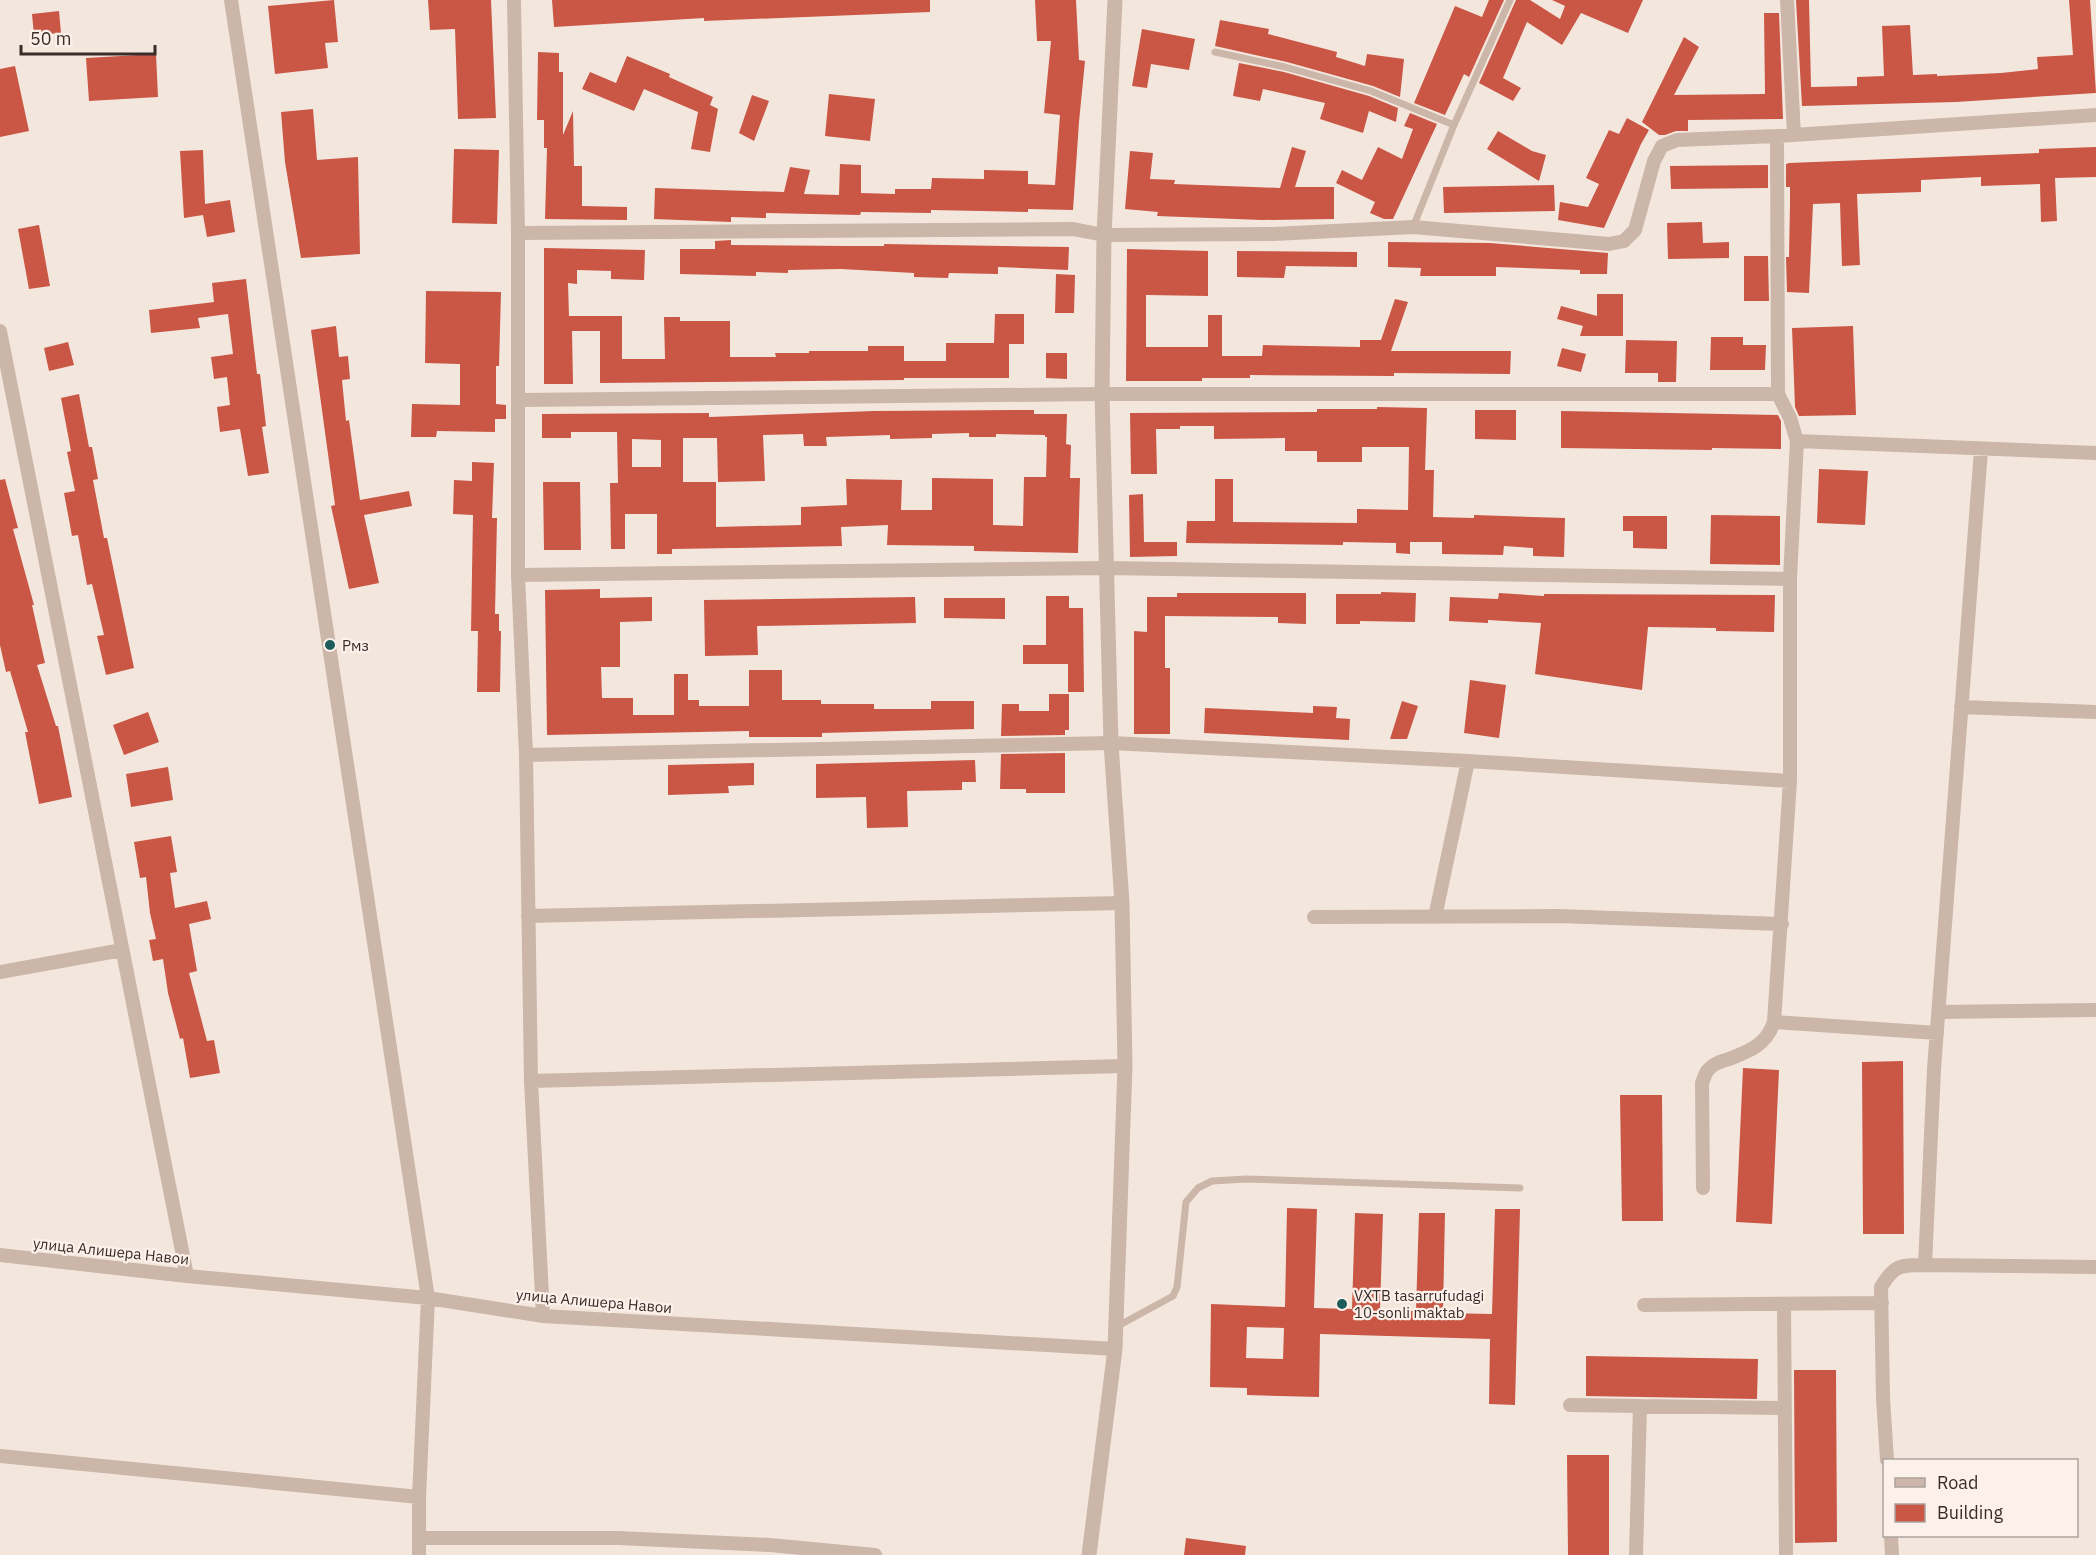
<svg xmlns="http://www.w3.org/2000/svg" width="2096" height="1555" font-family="'IBM Plex Sans',sans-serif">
<rect width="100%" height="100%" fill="#f3e7dd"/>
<path fill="#ca5645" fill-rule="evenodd" d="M 334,0 L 338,42 L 325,43 L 328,68 L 275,74 L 268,6 Z
M 428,0 L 491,0 L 496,118 L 458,119 L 455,29 L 430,30 Z
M 552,0 L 930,0 L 930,12 L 704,21 L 704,18 L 554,27 Z
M 1035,0 L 1076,0 L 1079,60 L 1085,61 L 1079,122 L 1073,210 L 1028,209 L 1028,212 L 931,210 L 931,213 L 861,212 L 860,215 L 766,213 L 766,218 L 731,217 L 731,222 L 654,219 L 655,188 L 784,192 L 790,167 L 810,170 L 804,194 L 839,195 L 840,164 L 861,165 L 861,193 L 895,194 L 895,189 L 931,189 L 932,178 L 984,179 L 984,170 L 1028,171 L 1028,184 L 1055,185 L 1060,115 L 1044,113 L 1051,41 L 1037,41 Z
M 1489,0 L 1504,0 L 1469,77 L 1464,74 L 1445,115 L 1414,103 L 1455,6 L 1482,17 Z
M 1516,0 L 1530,0 L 1560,19 L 1565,6 L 1552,0 L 1643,0 L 1628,33 L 1581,13 L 1562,45 L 1527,22 L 1503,78 L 1521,88 L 1513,101 L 1479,83 Z
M 1796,0 L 1809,0 L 1811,87 L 1857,86 L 1857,77 L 1884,76 L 1882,26 L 1910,25 L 1913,75 L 1937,74 L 1937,76 L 2001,73 L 2038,69 L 2037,57 L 2073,55 L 2069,0 L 2090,0 L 2096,93 L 1956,102 L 1802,106 Z
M 59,11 L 61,33 L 34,35 L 32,14 Z
M 1764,13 L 1779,13 L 1783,119 L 1688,120 L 1688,131 L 1676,131 L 1665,135 L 1659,135 L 1642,122 L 1684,37 L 1699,47 L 1674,95 L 1765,94 Z
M 1220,20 L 1269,29 L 1268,34 L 1337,52 L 1336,57 L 1365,66 L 1367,54 L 1404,59 L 1400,97 L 1373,86 L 1287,62 L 1215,46 Z
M 1142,29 L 1195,39 L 1189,70 L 1151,64 L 1147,88 L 1132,86 Z
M 538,52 L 559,53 L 559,72 L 563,72 L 563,135 L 573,111 L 574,166 L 582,166 L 582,206 L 627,207 L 627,220 L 545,219 L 547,148 L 544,148 L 544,120 L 537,120 Z
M 156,54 L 158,97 L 89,101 L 86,58 Z
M 627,56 L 670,74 L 669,77 L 713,97 L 710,105 L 718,109 L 710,152 L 691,149 L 698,112 L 644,89 L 634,111 L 582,89 L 590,72 L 616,83 Z
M 1239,63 L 1284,72 L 1369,96 L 1398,108 L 1396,122 L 1369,111 L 1363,133 L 1320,119 L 1325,103 L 1263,89 L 1260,101 L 1233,96 Z
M 15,66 L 29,131 L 0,137 L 0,69 Z
M 829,94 L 875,99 L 870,141 L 825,136 Z
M 752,95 L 769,101 L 754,141 L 739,133 Z
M 313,109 L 317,160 L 358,157 L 360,254 L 301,258 L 285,162 L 281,112 Z
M 1410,113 L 1437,124 L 1393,219 L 1384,219 L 1370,213 L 1375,202 L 1336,183 L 1342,170 L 1362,180 L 1378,147 L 1402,159 L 1413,129 L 1404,126 Z
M 1627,118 L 1649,130 L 1641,144 L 1604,228 L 1558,220 L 1560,202 L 1588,207 L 1599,184 L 1586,178 L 1609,130 L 1619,134 Z
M 1498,131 L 1532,151 L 1546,155 L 1539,181 L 1487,149 Z
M 1292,147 L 1306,151 L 1295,187 L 1334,187 L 1334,219 L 1262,220 L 1157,216 L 1158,212 L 1125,209 L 1130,151 L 1153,153 L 1150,179 L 1175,180 L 1174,184 L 1280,188 Z
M 2096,147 L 2096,177 L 2055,178 L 2057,221 L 2041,222 L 2040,184 L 1981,186 L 1981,177 L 1921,180 L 1921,192 L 1857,194 L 1860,265 L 1842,266 L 1840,203 L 1813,204 L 1809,293 L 1787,292 L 1786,257 L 1789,257 L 1790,204 L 1790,187 L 1786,187 L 1786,164 L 1789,163 L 2039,153 L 2039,149 Z
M 454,149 L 499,150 L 497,224 L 452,223 Z
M 203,150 L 205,204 L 230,200 L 235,232 L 207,237 L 203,215 L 184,218 L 180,151 Z
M 1768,165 L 1768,188 L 1671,189 L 1670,166 Z
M 1554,185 L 1555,211 L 1444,213 L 1443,187 Z
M 1702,222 L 1703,243 L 1729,242 L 1729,258 L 1668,259 L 1667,223 Z
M 39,225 L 50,286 L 29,289 L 18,229 Z
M 731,240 L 731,245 L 847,246 L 884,246 L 884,244 L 1069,247 L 1068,270 L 998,267 L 998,274 L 949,273 L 948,278 L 914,277 L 914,273 L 841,269 L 788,270 L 788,273 L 756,272 L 756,276 L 680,274 L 680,249 L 715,249 L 715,241 Z
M 1388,242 L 1490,243 L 1608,253 L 1607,274 L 1580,274 L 1580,270 L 1496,267 L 1496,276 L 1420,276 L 1421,268 L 1388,267 Z
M 544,248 L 645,250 L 644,280 L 611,279 L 611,271 L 577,270 L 577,284 L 568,283 L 569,316 L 622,316 L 622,359 L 665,359 L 664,317 L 680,317 L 680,321 L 730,321 L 730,357 L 776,357 L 775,353 L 809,353 L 809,351 L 868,351 L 868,346 L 904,346 L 904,361 L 946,361 L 946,343 L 994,343 L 995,314 L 1024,314 L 1024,344 L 1009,344 L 1009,378 L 904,378 L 904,380 L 600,383 L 600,331 L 572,331 L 573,384 L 544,384 Z
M 1127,249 L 1208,251 L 1208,296 L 1146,295 L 1146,347 L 1208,347 L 1208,315 L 1222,315 L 1222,356 L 1262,356 L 1263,345 L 1360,347 L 1360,340 L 1381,340 L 1395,299 L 1408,302 L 1391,351 L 1511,351 L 1510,374 L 1394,373 L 1394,376 L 1250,375 L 1250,378 L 1202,378 L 1202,381 L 1126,381 Z
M 1237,251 L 1357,252 L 1357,267 L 1286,266 L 1284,278 L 1237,277 Z
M 1744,256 L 1768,256 L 1769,301 L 1744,301 Z
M 1056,274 L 1075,275 L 1074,313 L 1055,313 Z
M 246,279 L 257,374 L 260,374 L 266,426 L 262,427 L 269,473 L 248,476 L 240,429 L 220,432 L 217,407 L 230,405 L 227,377 L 214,379 L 211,357 L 233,354 L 228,314 L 198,318 L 200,328 L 151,333 L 149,310 L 214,302 L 212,283 Z
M 426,291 L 501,292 L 499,366 L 496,366 L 496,404 L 506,405 L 506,419 L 495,419 L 495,432 L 437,431 L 436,437 L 411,437 L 412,404 L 460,405 L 460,364 L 425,363 Z
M 1597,294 L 1623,294 L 1623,336 L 1580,336 L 1583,326 L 1557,319 L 1561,306 L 1597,316 Z
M 336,326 L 339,357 L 348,356 L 350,379 L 342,380 L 346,421 L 349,420 L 360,500 L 409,491 L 412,506 L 364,515 L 379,583 L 349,589 L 331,506 L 335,505 L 311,330 Z
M 1853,326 L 1856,415 L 1799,416 L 1795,407 L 1792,328 Z
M 1711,337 L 1743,337 L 1743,345 L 1766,345 L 1765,370 L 1710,370 Z
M 1626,340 L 1677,341 L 1676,382 L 1658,382 L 1658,373 L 1625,373 Z
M 68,342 L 74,365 L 49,371 L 44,348 Z
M 1562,348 L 1586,354 L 1581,372 L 1557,366 Z
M 1046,353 L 1067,353 L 1067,379 L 1046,378 Z
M 79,394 L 89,447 L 92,447 L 98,479 L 93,480 L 104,538 L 107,538 L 134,668 L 106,675 L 97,636 L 104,635 L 92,584 L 87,585 L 78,535 L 72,536 L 64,493 L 75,491 L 67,452 L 71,451 L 61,398 Z
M 1377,407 L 1427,408 L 1425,470 L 1434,470 L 1433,517 L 1474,518 L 1474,515 L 1565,518 L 1564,557 L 1533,556 L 1533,548 L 1504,546 L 1503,555 L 1442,554 L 1442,542 L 1410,542 L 1410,554 L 1396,553 L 1396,543 L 1343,542 L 1343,545 L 1186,543 L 1187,521 L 1215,521 L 1215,479 L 1233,479 L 1233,522 L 1357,523 L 1357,509 L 1408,510 L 1409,447 L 1362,447 L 1362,462 L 1317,462 L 1317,451 L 1285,451 L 1285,438 L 1214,439 L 1214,426 L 1180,426 L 1180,429 L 1156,429 L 1157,474 L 1131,474 L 1130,413 L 1317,412 L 1317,409 L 1377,409 Z
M 1034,410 L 1034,414 L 1067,414 L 1066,444 L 1071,445 L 1070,478 L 1080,478 L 1078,553 L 974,551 L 974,546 L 887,545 L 888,525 L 841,527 L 842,546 L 672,549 L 672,554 L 657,554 L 657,514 L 625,514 L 625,549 L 611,549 L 610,483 L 618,483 L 617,432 L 571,432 L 571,438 L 542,438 L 542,414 L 709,413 L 709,417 L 874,411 ZM 969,433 L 969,437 L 996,437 L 996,434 L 1045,435 L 1045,437 L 1047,437 L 1046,477 L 1024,477 L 1023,526 L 993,525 L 993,479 L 932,478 L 932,510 L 901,510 L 902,480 L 846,479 L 847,505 L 801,507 L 801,525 L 716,527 L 716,482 L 683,482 L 683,438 L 717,438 L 718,482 L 765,481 L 763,435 L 803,434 L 804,446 L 827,446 L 826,437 L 890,435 L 890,439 L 932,438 L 932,434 ZM 632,439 L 661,440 L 661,467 L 632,467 Z
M 1475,410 L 1516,410 L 1516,440 L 1475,439 Z
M 1561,411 L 1778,415 L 1781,421 L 1781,449 L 1712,448 L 1712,450 L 1561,448 Z
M 472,462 L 494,463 L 492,518 L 497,518 L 495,614 L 499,614 L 499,631 L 501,631 L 500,692 L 477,692 L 478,631 L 471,631 L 473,515 L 453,514 L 454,480 L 472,481 Z
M 1819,469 L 1868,471 L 1865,525 L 1817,523 Z
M 5,479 L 18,528 L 13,529 L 34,605 L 32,605 L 45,663 L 37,665 L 56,726 L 58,726 L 72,797 L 39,804 L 25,732 L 28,732 L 10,671 L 6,672 L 0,645 L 0,480 Z
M 543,482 L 580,482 L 581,550 L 544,550 Z
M 1143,494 L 1144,542 L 1177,542 L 1177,556 L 1130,557 L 1129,495 Z
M 1711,515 L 1780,516 L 1780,565 L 1710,564 Z
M 1623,516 L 1667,516 L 1667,549 L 1633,548 L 1633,531 L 1623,531 Z
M 600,589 L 600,598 L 652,597 L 652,621 L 620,622 L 620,667 L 601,667 L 602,698 L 633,698 L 633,715 L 674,715 L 674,674 L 688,674 L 688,700 L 699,700 L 699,706 L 749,706 L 749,670 L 782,670 L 782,700 L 821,700 L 821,704 L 874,704 L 874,709 L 931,709 L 931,701 L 974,701 L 974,729 L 822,733 L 822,737 L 749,737 L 749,731 L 547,735 L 545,590 Z
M 1381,592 L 1416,593 L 1415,622 L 1360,621 L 1360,624 L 1336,624 L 1336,594 L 1381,594 Z
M 1177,593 L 1306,593 L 1306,624 L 1278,623 L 1278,617 L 1165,616 L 1165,668 L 1170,668 L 1170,734 L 1134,734 L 1134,631 L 1147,632 L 1147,597 L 1177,597 Z
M 1499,593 L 1544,596 L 1544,594 L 1775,595 L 1774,632 L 1716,631 L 1716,628 L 1648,627 L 1642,690 L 1535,674 L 1541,623 L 1488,620 L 1488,623 L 1449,621 L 1450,597 L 1498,599 Z
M 1046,596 L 1069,596 L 1069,608 L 1083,608 L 1084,692 L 1068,692 L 1068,664 L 1023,664 L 1023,645 L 1046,645 Z
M 915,597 L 916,623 L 757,626 L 758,655 L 705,656 L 704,600 Z
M 944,598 L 1005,598 L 1005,619 L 944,618 Z
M 1470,680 L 1506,685 L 1499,738 L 1464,733 Z
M 1049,694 L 1069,694 L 1069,730 L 1065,730 L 1065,735 L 1001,736 L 1002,704 L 1019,704 L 1019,711 L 1049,711 Z
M 1402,701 L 1418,706 L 1407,739 L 1390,739 Z
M 1313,706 L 1337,707 L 1336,718 L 1350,719 L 1349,740 L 1204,733 L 1205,708 L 1313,713 Z
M 148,712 L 159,742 L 124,755 L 113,725 Z
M 1065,753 L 1065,793 L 1026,793 L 1026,789 L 1000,789 L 1001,754 Z
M 975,760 L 976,782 L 962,782 L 962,790 L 907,791 L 908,827 L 867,828 L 866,797 L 816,798 L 816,764 Z
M 754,763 L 754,785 L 728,786 L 729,793 L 668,795 L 668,765 Z
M 168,767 L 173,800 L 131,807 L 126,774 Z
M 171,836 L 177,872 L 170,873 L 175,908 L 207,901 L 211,919 L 189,924 L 197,971 L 189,973 L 207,1041 L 214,1040 L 220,1073 L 190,1078 L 183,1038 L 180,1039 L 168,993 L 163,959 L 153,961 L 149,940 L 156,939 L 150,913 L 146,877 L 140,878 L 134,842 Z
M 1903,1061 L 1904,1234 L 1863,1234 L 1862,1062 Z
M 1743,1068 L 1779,1070 L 1772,1224 L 1736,1222 Z
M 1620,1095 L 1662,1095 L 1663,1221 L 1622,1221 Z
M 1287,1208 L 1317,1209 L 1314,1308 L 1352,1309 L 1355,1213 L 1383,1214 L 1380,1310 L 1416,1311 L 1419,1213 L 1445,1213 L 1443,1313 L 1492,1314 L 1495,1209 L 1520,1209 L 1515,1405 L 1489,1404 L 1490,1339 L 1320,1334 L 1319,1397 L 1247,1395 L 1247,1388 L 1210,1387 L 1211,1304 L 1285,1307 ZM 1247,1327 L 1284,1328 L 1283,1359 L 1246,1358 Z
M 1586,1356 L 1758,1359 L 1757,1399 L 1586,1396 Z
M 1794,1370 L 1836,1370 L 1837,1542 L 1795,1543 Z
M 1567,1455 L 1609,1455 L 1609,1555 L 1568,1555 Z
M 1186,1538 L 1246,1546 L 1245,1555 L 1184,1555 Z"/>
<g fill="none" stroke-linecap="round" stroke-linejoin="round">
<path stroke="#ccb5a9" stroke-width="7" d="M 1215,52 L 1285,67 L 1371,91 L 1454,125
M 1413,227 L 1454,125 L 1510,0
M 1116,1327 L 1173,1296 L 1177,1287 L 1186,1202 L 1198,1188 L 1212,1181 L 1246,1179 L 1520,1188"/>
<path stroke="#ccb5a9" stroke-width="14" d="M 231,0 L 428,1298 L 419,1497 L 419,1555
M 514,0 L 518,233 L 518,575 L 526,755 L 531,1081 L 543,1316
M 1787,0 L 1794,135
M 1777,136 L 1778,394 L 1790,418 L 1797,441 L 1790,579 L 1790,781 L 1774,1022 L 1937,1033
M 518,233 L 1073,229 L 1104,235 L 1274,234 L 1413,227 L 1609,244 L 1624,241 L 1635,230 L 1654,161 L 1662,146 L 1677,140 L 1777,136 L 2096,115
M 0,331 L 187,1276
M 519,400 L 1102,394 L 1778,394
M 1797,441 L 2096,453
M 518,575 L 1107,568 L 1790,579
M 1961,707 L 2096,712
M 526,755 L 1111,743 L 1468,761 L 1790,781
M 528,916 L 1122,903
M 1314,917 L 1559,916 L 1782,924
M 1435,917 L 1468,761
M 0,972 L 122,950
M 1939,1012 L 2096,1010
M 531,1081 L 1125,1066
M 1703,1188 L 1702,1083 C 1704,1079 1705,1073 1708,1070 C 1713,1064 1721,1061 1729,1059 C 1750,1051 1766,1045 1774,1022
M 0,1255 L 187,1276 L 428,1298 L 543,1316 L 1115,1349
M 1925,1265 L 2096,1267
M 1784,1304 L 1786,1555
M 1644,1305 L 1882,1303
M 1570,1405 L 1785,1408
M 0,1456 L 419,1497
M 1887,1460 L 1883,1398 L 1881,1287 C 1894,1265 1900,1265 1925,1265 L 1934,1069 L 1981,450
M 1891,1536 L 1892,1555
M 420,1538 L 618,1538 L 770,1545 L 875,1555
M 1636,1555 L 1640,1406"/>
<path stroke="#ccb5a9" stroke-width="15" d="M 1089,1555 L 1115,1349 L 1125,1066 L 1122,903 L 1111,743 L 1102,394 L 1104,235 L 1115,0"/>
</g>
<g fill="#1c5d5a" stroke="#fbf1ea" stroke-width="2">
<circle cx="330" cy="645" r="6"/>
<circle cx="1342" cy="1304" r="6"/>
</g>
<g text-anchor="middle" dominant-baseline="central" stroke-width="4.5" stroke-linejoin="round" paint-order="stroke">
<g font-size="15" fill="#392c29" stroke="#fbf1ea" text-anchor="start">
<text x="342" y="645">Рмз</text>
<text x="1354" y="1295">VXTB tasarrufudagi<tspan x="1354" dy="17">10-sonli maktab</tspan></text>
</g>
<g font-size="15" fill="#392c29" stroke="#fbf1ea">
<text transform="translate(111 1251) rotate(6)">улица Алишера Навои</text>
<text transform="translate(594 1301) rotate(5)">улица Алишера Навои</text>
</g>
</g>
<rect x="1883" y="1459" width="195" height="78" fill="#fbf1ea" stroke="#ada29d" stroke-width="1.5"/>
<rect x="1895" y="1478" width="30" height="9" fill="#ccb5a9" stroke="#ada29d" stroke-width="1.5"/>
<text x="1937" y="1489" font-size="18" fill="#392c29">Road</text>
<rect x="1895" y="1504" width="30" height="18" fill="#ca5645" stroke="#ada29d" stroke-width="1.5"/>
<text x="1937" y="1519" font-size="18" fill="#392c29">Building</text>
<path d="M21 45v9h134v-9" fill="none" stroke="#392c29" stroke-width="3"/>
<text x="30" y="45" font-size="18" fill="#392c29" stroke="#fbf1ea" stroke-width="4.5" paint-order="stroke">50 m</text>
</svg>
